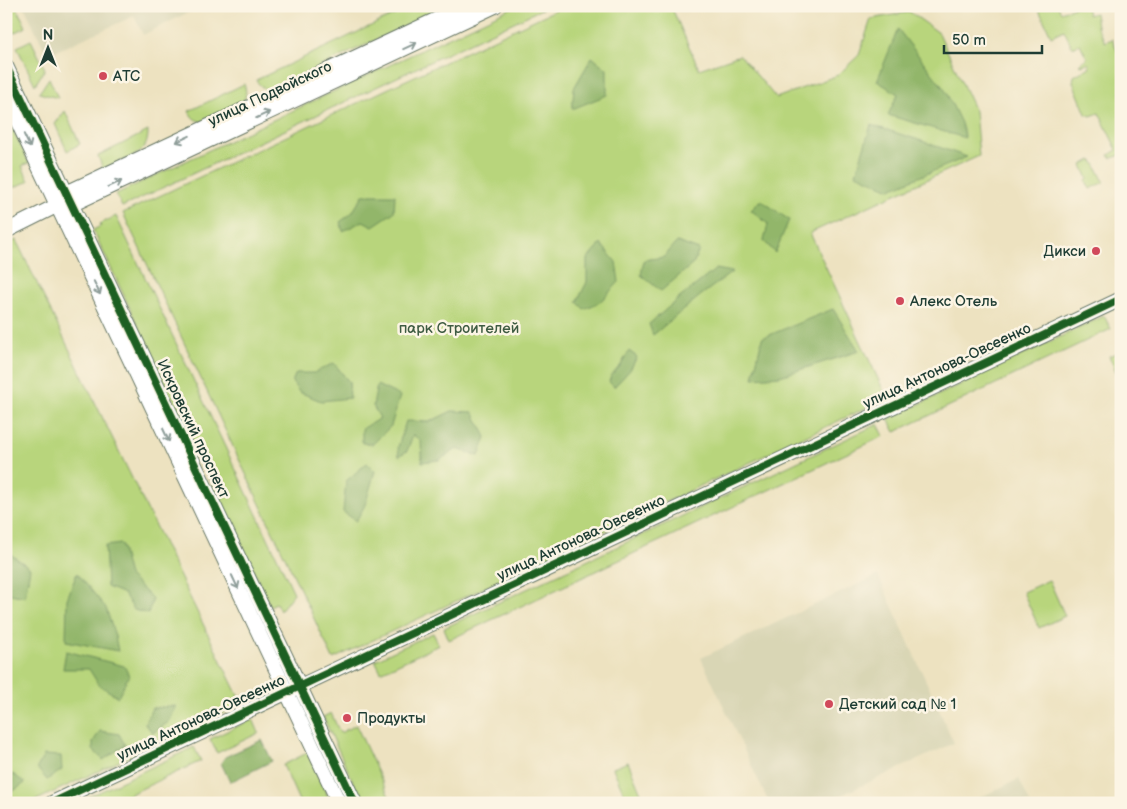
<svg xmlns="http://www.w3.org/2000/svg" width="1127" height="809" font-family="'Balsamiq Sans',sans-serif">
<rect width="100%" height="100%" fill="#fcf5e5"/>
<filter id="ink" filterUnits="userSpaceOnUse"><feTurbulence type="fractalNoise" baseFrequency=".02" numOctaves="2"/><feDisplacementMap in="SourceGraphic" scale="10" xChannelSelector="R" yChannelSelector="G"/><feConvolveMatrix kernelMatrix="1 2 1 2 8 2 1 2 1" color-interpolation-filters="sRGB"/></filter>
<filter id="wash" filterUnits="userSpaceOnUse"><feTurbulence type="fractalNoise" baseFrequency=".0096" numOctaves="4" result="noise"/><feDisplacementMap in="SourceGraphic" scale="20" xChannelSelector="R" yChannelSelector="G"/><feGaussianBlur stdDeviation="1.12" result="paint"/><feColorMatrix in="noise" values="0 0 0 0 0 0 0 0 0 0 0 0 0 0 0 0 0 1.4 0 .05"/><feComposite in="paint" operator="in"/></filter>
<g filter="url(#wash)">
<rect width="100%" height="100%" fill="#ede2c0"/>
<path fill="#d9d6b5" d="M 24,6 L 201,6 L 143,35 L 134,16 L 47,55 Z
M 878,575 L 954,743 L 824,803 L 769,803 L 701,658 Z
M 1019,779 L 1030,803 L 968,803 Z"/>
<path fill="#b8d57b" stroke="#6c8958" d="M 6,6 L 16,6 L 26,27 L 11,34 L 6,24 Z
M 413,6 L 448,6 L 270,90 C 263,89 260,86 256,80 Z
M 515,6 L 548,6 L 122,207 L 116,194 Z
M 564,6 L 671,6 L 699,69 L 740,55 L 776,98 L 838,75 L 859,55 L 871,19 L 910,12 L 939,33 L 975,111 L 979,156 L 810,233 L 887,398 L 333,659 L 123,213 Z
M 1045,6 L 1058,6 L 1061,12 L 1077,6 L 1086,6 L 1088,15 L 1095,13 L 1097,26 L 1105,42 L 1112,39 L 1121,59 L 1121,155 L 1115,157 L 1111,158 L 1109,155 L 1117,150 L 1099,113 L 1091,116 L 1086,114 L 1073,82 L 1074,76 L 1090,67 L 1088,63 L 1081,65 L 1080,63 L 1087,58 L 1080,44 L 1072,47 L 1064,30 L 1051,36 L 1039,10 Z
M 31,40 L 45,69 L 35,85 L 17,47 Z
M 49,78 L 58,98 L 39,93 Z
M 244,84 C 247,92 246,96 243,103 L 202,122 C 195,120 192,118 189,111 Z
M 65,111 L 80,144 L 67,151 L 55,124 Z
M 6,115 L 29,163 L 22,166 L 29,181 L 13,188 L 6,173 Z
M 148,131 C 148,138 147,146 141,151 C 134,157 113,164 103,169 L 98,156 Z
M 1091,160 L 1094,162 L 1104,182 L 1090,189 L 1086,181 L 1088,179 L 1082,165 Z
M 116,216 L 294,593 L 280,611 L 276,603 L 270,606 L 93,230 L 101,226 L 100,224 Z
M 16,240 L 242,704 L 30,803 L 6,803 L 6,245 Z
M 1104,316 L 1111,329 L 895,432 L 888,419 Z
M 1121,351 L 1121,380 L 1120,380 L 1109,356 Z
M 878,424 L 884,436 L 449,640 L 444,628 Z
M 1049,580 L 1065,616 L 1039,628 L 1023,592 Z
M 433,633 L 439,645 L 381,672 L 375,660 Z
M 331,713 L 340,733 L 356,725 L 392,803 L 363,803 L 323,717 Z
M 253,719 L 259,733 L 217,753 L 210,739 Z
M 194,747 L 201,761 L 111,803 L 76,803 Z
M 307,753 L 308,753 L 331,803 L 300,803 L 283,765 Z
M 628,762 L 645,803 L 628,803 L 613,768 Z"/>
<path fill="#92b66b" stroke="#587a50" d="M 898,29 L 945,90 L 961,123 L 965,138 L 888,115 L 898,94 L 877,81 Z
M 592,57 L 607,69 L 607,95 L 572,109 L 574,88 Z
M 871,125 L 916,139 L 967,157 L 890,189 L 856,174 Z
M 363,195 L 395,195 L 394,212 L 373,226 L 363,221 L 343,231 L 340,222 L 352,213 Z
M 761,200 L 789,220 L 775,253 L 764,241 L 768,224 L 751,210 Z
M 677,242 L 699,250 L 694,263 L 661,291 L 641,275 L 644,260 L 664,257 Z
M 601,244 L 616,262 L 619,282 L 600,302 L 584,309 L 577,302 L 587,282 L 587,259 Z
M 716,269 L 732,272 L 700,296 L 653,335 L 649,324 L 677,300 Z
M 833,309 L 859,351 L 780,376 L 753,378 L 762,338 Z
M 629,351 L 637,357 L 630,370 L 614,387 L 609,382 L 611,376 L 621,365 Z
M 334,363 L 349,382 L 350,398 L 321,401 L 299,392 L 292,382 L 296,373 L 314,373 Z
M 377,385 L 400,396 L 391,426 L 373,444 L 362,443 L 362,429 L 380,418 L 373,406 Z
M 452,411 L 473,412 L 486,437 L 479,456 L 457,449 L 439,460 L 422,462 L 421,441 L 413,435 L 407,451 L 399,456 L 398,447 L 406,421 L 429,422 Z
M 367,463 L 375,471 L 365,505 L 356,521 L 343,512 L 346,481 Z
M 121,544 L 129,576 L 153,599 L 148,614 L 134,610 L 124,594 L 107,587 L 105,546 Z
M 6,551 L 30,568 L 25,597 L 6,593 Z
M 77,573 L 106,608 L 115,636 L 118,651 L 66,641 L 67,599 Z
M 66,651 L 124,666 L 129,675 L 118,697 L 99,685 L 89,669 L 63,669 Z
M 176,706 L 170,721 L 153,733 L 145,724 L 152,708 Z
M 100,731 L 119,734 L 125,745 L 103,760 L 93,750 L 93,742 Z
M 262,740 L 272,761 L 230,782 L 221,763 L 225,757 Z
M 44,755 L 61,756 L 62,770 L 47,780 L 37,768 Z
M 13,774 L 25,783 L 6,796 L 6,777 Z"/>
</g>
<g filter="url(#ink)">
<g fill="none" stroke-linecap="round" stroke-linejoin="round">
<defs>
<path id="minor" d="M 6,66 L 355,803
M 6,97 L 339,803
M 63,205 L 71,205 L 495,6
M 6,231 L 58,205 L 66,193 L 465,6
M 52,803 L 1121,299"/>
</defs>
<use href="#minor" stroke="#677765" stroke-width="16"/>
<use href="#minor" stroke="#fff" stroke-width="14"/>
<defs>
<path id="cycleway" d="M 6,66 L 355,803
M 52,803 L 1121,299"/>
</defs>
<use href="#cycleway" stroke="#fcf5e5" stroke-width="11"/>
<use href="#cycleway" stroke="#1b5e20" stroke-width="8"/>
</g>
<defs><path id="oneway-shaft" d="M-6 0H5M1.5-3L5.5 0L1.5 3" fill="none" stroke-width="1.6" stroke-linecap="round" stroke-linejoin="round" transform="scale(1.25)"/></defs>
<g stroke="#8f9e9a">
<use href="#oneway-shaft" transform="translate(410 46) rotate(-25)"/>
<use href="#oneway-shaft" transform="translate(263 115) rotate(-25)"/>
<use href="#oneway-shaft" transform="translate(183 139) rotate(155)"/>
<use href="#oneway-shaft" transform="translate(27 141) rotate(65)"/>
<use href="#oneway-shaft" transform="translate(115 184) rotate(-25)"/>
<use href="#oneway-shaft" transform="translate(97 288) rotate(65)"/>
<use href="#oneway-shaft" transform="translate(166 435) rotate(65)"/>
<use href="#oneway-shaft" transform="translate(235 582) rotate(65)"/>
</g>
</g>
<g fill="#d1495b" stroke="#fcf5e5" stroke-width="2">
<circle cx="103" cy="76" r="5"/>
<circle cx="1096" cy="251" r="5"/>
<circle cx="900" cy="301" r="5"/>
<circle cx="829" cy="704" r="5"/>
<circle cx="347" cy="718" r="5"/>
</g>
<g text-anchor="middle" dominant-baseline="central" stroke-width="5" stroke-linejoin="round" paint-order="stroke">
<g font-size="15" fill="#1f3d34" stroke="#fcf5e5" text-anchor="start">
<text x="113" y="76">АТС</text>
<text x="1086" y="251" text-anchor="end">Дикси</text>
<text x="910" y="301">Алекс Отель</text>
<text x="839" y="704">Детский сад № 1</text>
<text x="357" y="718">Продукты</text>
</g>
<g font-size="15" fill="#1f3d34" stroke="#fcf5e5">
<text transform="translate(270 94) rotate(-25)">улица Подвойского</text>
<text transform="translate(947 366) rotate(-25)">улица Антонова-Овсеенко</text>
<text transform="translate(193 429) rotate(65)">Искровский проспект</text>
<text transform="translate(581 538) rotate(-25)">улица Антонова-Овсеенко</text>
<text transform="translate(201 718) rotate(-25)">улица Антонова-Овсеенко</text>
</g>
<g font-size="15" fill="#3e5b42" stroke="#fcf5e5">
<text x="459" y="328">парк Строителей</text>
</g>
</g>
<rect width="1127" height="809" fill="none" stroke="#fcf5e5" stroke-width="25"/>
<g transform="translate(48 48)" stroke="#fcf5e5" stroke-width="4" paint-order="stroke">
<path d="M0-4L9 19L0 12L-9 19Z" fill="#1f3d34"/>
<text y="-8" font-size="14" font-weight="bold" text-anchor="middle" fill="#1f3d34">N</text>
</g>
<path d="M944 45v8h98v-8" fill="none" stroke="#1f3d34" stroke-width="2.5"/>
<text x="952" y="45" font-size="15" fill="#1f3d34" stroke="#fcf5e5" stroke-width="4" paint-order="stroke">50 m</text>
</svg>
